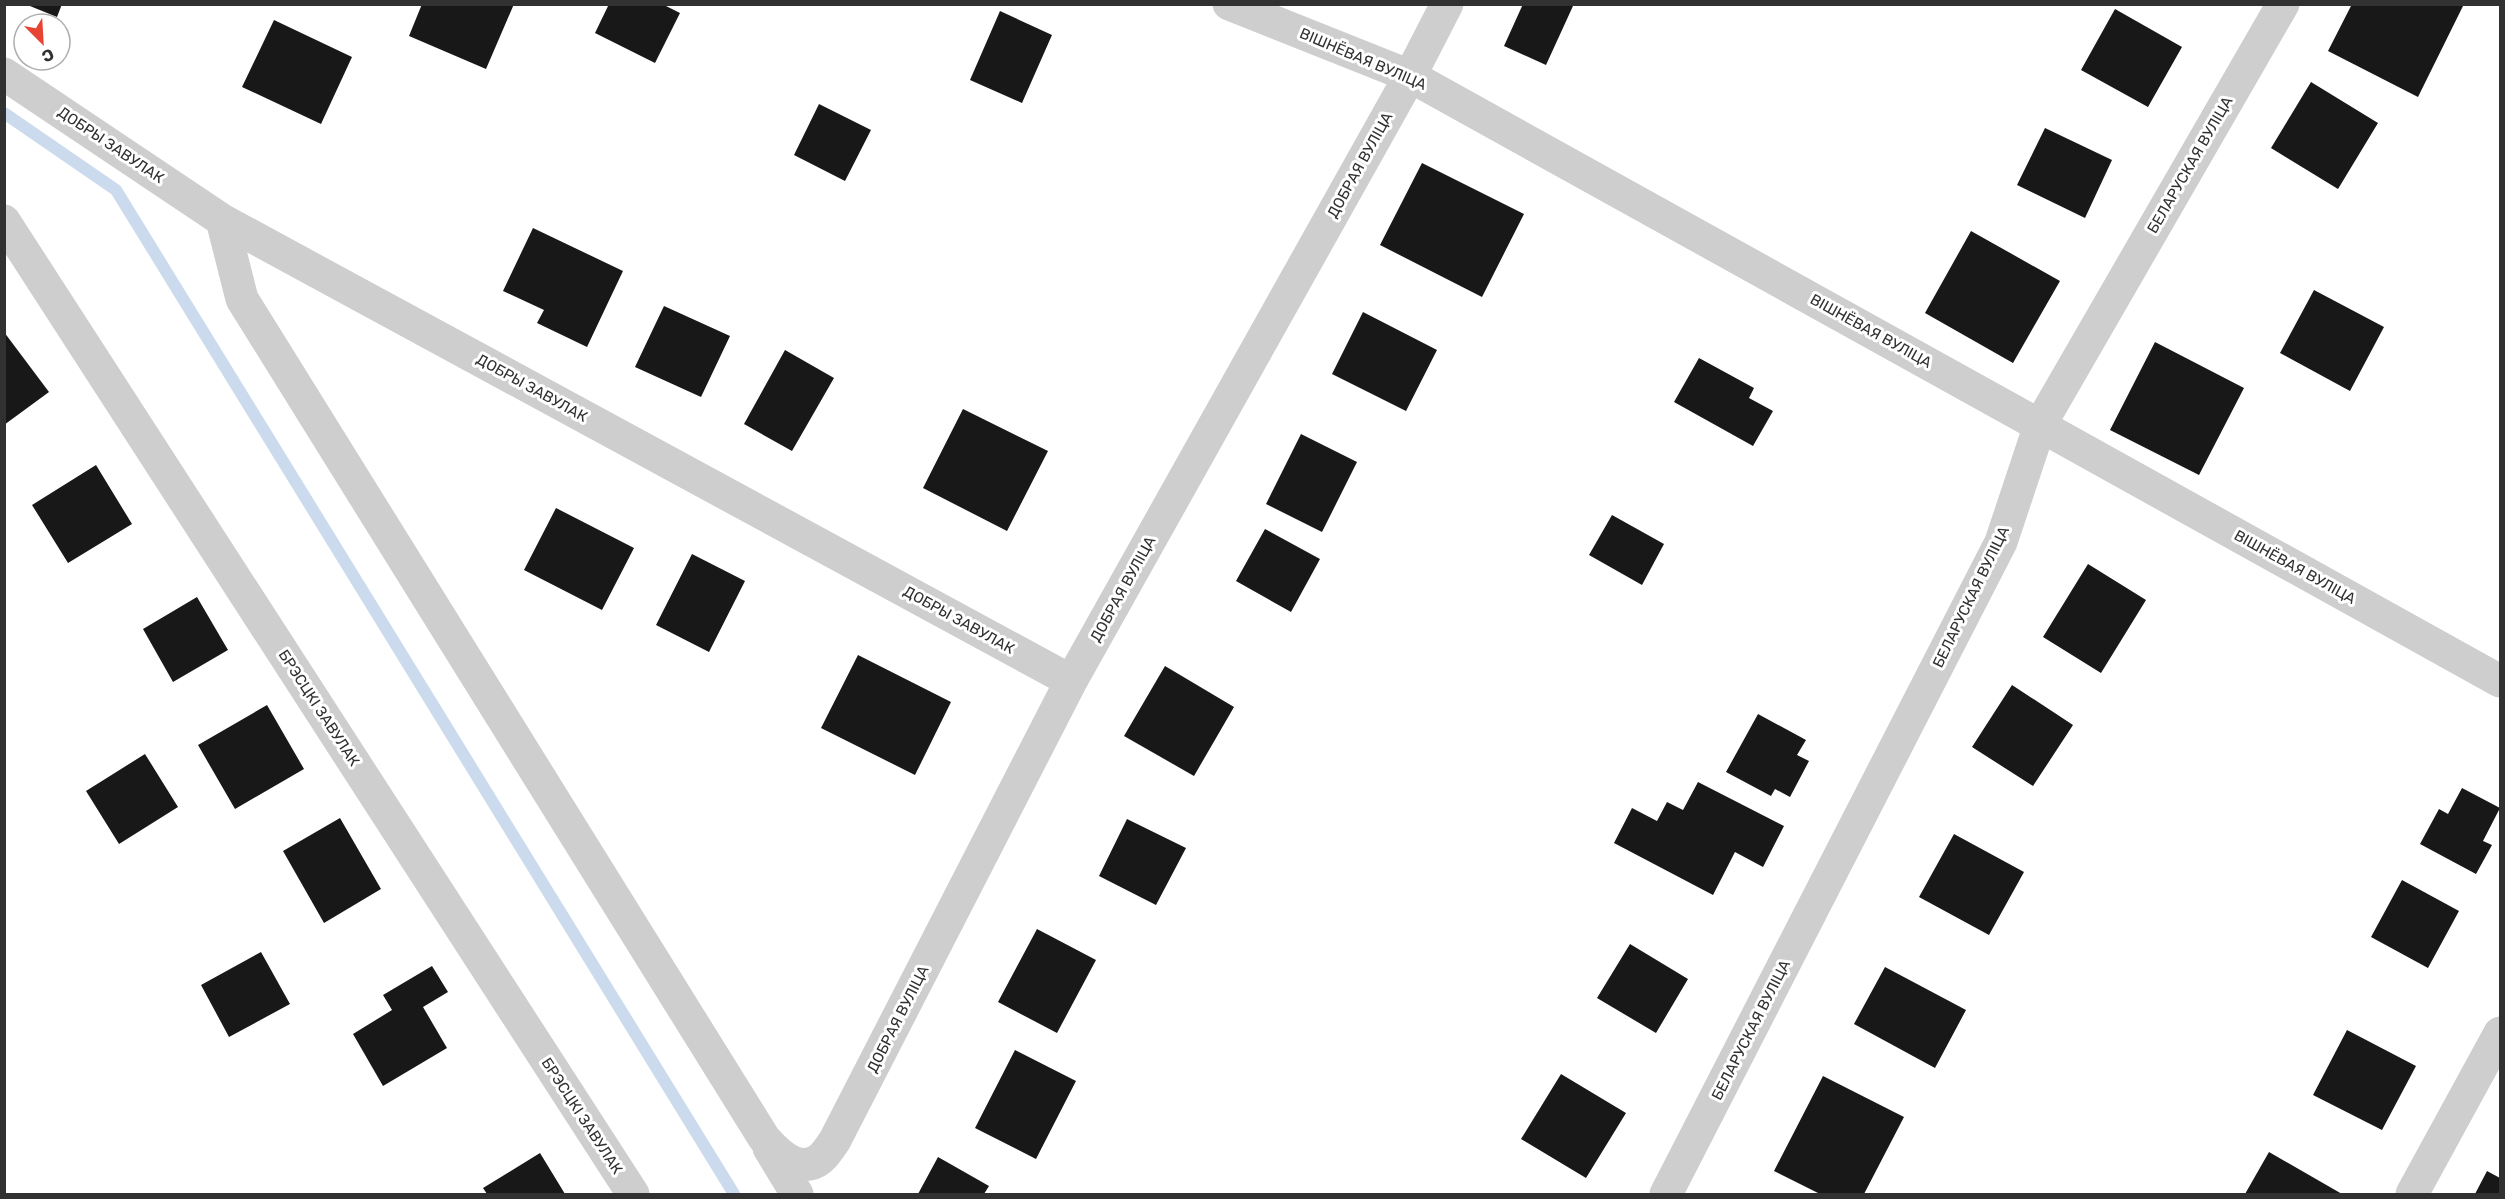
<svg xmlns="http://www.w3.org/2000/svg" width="2505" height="1199" font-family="Rubik,sans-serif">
<rect width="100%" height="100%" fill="#fff"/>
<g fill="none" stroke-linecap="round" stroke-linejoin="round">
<path stroke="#cbdaed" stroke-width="12" d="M 4,113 L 116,190 L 734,1194"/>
</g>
<path fill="#181818" d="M 25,4 L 62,4 L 57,17 Z
M 422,4 L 514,4 L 486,69 L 409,36 Z
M 609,4 L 662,4 L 680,13 L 655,63 L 595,33 Z
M 1523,4 L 1573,6 L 1546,65 L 1504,46 Z
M 2352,4 L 2464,4 L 2418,97 L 2328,51 Z
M 2115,9 L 2182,47 L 2148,107 L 2081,70 Z
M 1000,11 L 1052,35 L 1022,103 L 970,80 Z
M 274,20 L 352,57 L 321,124 L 242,87 Z
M 2311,82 L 2378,123 L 2338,189 L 2271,148 Z
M 819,104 L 871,130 L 845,181 L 794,155 Z
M 2045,128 L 2112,160 L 2085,218 L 2017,185 Z
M 1422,163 L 1524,214 L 1482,297 L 1380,245 Z
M 533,228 L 623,271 L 587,347 L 537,323 L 544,310 L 503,291 Z
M 1971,231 L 2060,281 L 2013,363 L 1925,313 Z
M 2314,290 L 2384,327 L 2350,391 L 2280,353 Z
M 664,306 L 730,336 L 701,397 L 635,367 Z
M 1363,312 L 1437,350 L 1406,411 L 1332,374 Z
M 4,332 L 49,392 L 4,425 Z
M 2155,342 L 2244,388 L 2199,475 L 2110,430 Z
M 785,350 L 834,378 L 792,451 L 744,424 Z
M 1699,358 L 1754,388 L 1749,398 L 1773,411 L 1753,446 L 1674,402 Z
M 963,409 L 1048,451 L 1007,531 L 923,488 Z
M 1301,434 L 1357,462 L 1322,532 L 1266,504 Z
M 96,465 L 132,524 L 68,563 L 32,505 Z
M 556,508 L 634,548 L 602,610 L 524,570 Z
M 1612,515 L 1664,544 L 1642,585 L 1589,555 Z
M 1265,529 L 1320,559 L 1291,612 L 1236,581 Z
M 692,554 L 745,581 L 709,652 L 656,625 Z
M 2088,564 L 2146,600 L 2101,673 L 2043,637 Z
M 197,597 L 228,650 L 173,682 L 143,629 Z
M 858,655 L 951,702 L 915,775 L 821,728 Z
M 1165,666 L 1234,707 L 1194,776 L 1124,736 Z
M 2012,685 L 2073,725 L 2033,786 L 1972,747 Z
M 267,705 L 304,769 L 235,809 L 198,745 Z
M 1758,714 L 1806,740 L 1797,755 L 1809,761 L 1790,797 L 1775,789 L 1771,796 L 1726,772 Z
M 145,754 L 178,807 L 119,844 L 86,791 Z
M 1698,782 L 1784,826 L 1763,867 L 1735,852 L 1713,895 L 1614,843 L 1632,808 L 1657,821 L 1667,802 L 1683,810 Z
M 2462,788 L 2500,808 L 2483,841 L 2492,845 L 2476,874 L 2420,844 L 2439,809 L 2448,814 Z
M 340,818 L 381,889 L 324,923 L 283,851 Z
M 1127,819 L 1186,848 L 1156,905 L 1099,876 Z
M 1954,834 L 2024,872 L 1989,935 L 1919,897 Z
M 2402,880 L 2459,911 L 2428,968 L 2371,937 Z
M 1037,929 L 1096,960 L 1057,1033 L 998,1002 Z
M 1630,944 L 1688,979 L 1656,1033 L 1597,998 Z
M 261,952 L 290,1004 L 229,1037 L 201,985 Z
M 432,966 L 448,992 L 423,1007 L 447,1048 L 383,1086 L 353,1034 L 392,1010 L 383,995 Z
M 1885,967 L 1966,1010 L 1935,1068 L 1854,1024 Z
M 2347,1030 L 2416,1066 L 2382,1130 L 2313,1095 Z
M 1015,1050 L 1076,1081 L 1036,1159 L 975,1128 Z
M 1561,1074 L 1626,1113 L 1586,1178 L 1521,1139 Z
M 1823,1076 L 1904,1117 L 1864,1194 L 1820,1194 L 1774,1171 Z
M 2269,1152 L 2342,1194 L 2245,1194 Z
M 540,1153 L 565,1194 L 487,1194 L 483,1188 Z
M 938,1157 L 989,1186 L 984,1194 L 918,1194 Z
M 2487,1171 L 2500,1178 L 2500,1194 L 2475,1194 Z"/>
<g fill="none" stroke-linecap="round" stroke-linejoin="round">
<path stroke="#cecece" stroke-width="33" d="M 1229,4 L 1410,76 L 2500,681
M 4,74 L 222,220 L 1071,681
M 222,220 L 242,299 L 764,1138 C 777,1153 800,1175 820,1159 C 826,1154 831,1146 835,1140 L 1071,681 L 1410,76 L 1447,4
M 4,221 L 633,1194
M 769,1148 L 797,1194
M 1666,1194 L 2001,542 L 2040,425 L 2283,4
M 2412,1194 L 2500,1033"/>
</g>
<g text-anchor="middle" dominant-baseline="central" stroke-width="6" stroke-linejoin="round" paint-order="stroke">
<g font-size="15" fill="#313131" stroke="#fff">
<text transform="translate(1363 59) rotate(23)">ВІШНЁВАЯ ВУЛІЦА</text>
<text transform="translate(111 145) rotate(34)">ДОБРЫ ЗАВУЛАК</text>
<text transform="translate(1360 165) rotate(-61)">ДОБРАЯ ВУЛІЦА</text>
<text transform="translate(2190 165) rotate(-60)">БЕЛАРУСКАЯ ВУЛІЦА</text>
<text transform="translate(1871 331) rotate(29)">ВІШНЁВАЯ ВУЛІЦА</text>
<text transform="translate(532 388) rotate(29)">ДОБРЫ ЗАВУЛАК</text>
<text transform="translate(2295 567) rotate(29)">ВІШНЁВАЯ ВУЛІЦА</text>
<text transform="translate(1123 589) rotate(-61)">ДОБРАЯ ВУЛІЦА</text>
<text transform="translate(1971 597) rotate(-64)">БЕЛАРУСКАЯ ВУЛІЦА</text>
<text transform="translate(959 620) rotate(29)">ДОБРЫ ЗАВУЛАК</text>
<text transform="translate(319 708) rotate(57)">БРЭСЦКІ ЗАВУЛАК</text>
<text transform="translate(898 1019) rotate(-63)">ДОБРАЯ ВУЛІЦА</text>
<text transform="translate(1751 1030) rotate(-63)">БЕЛАРУСКАЯ ВУЛІЦА</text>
<text transform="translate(582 1116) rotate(57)">БРЭСЦКІ ЗАВУЛАК</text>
</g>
</g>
<rect width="2505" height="1199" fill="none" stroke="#313131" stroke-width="12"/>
<g transform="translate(42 42) rotate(156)"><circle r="28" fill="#ffffff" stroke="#adadad" stroke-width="1.5"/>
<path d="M0-4.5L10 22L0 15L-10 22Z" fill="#e74434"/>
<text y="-9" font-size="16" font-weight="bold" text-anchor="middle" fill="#313131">С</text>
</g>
</svg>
